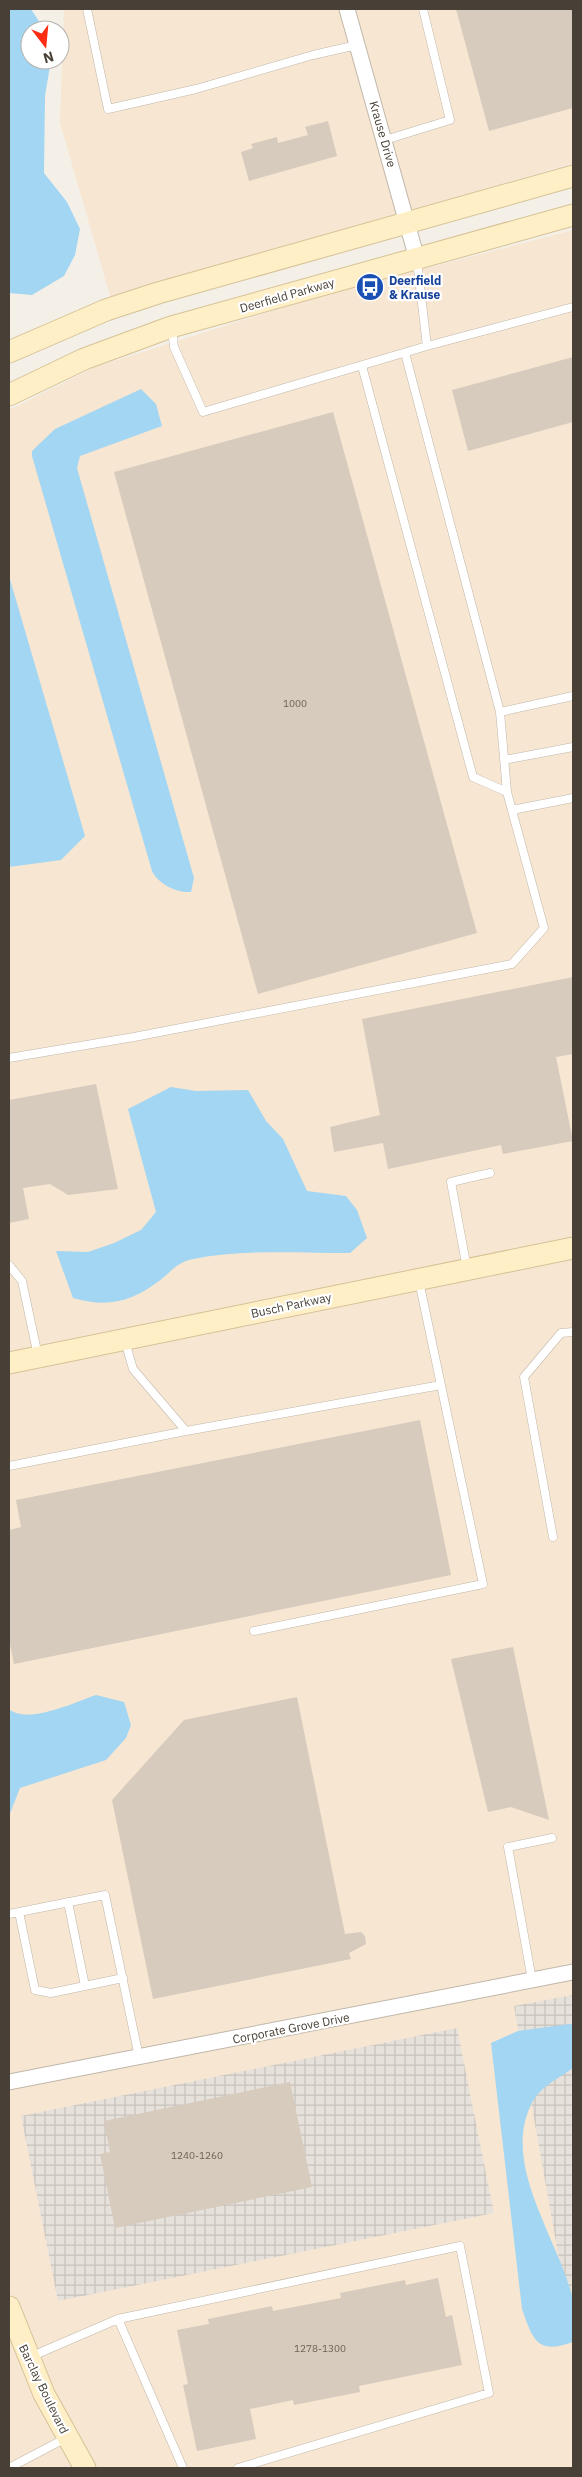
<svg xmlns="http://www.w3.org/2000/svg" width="582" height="2477" font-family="'IBM Plex Sans',sans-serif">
<defs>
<pattern id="industrial-grid" width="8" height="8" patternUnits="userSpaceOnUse" patternTransform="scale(1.25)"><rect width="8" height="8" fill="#e7e1dc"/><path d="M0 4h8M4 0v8" fill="none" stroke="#c8c2bd"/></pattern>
</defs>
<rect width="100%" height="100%" fill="#f4f0e8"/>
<path fill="#f7e6d2" d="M 64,9 L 573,9 L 573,163 L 111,299 L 60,123 Z
M 573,230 L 573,2468 L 9,2468 L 9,410 L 95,367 L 313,298 Z"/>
<path fill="url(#industrial-grid)" d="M 573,1995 L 573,2338 L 514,2006 Z
M 457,2028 L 494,2213 L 58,2301 L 21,2116 Z"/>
<path fill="#a2d6f2" d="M 9,9 L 31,9 L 44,29 L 30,30 L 30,60 L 51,60 L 45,96 L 44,173 L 67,202 L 80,229 L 75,255 L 64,276 L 32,295 L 9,293 Z
M 141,389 L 156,404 L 162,426 L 80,456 L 77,468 L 194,878 L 191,892 C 177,893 158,884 152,871 L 32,456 L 32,451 L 55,429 Z
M 9,576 L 85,836 L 61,860 L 9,867 Z
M 171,1087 L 196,1091 L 248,1090 L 266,1121 L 283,1139 L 307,1191 L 346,1196 L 357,1210 L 367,1238 L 350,1253 C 299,1253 244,1249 193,1259 C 177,1262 171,1272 159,1281 C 131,1302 107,1308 73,1298 L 56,1251 L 88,1252 L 114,1243 L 141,1230 L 156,1212 L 128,1109 Z
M 96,1695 L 124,1702 L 131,1725 L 126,1738 L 106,1760 L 20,1788 L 9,1816 L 9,1709 C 27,1725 76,1702 96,1695 Z
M 570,2024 L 573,2025 L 573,2068 C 558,2079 539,2087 531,2105 C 501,2166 560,2241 573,2300 C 576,2313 573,2329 573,2342 C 537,2355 533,2340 522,2309 L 491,2043 L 518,2031 Z"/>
<path fill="#d6cbbd" d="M 456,9 L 573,9 L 573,108 L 489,131 Z
M 328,121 L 337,156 L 249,181 L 241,152 L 253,148 L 251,144 L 277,137 L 278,143 L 308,135 L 305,127 Z
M 573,357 L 573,422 L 468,451 L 452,390 Z
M 333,412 L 477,933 L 258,994 L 114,472 Z
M 573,977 L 573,1054 L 556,1057 L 573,1141 L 503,1154 L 501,1145 L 388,1169 L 383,1143 L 334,1152 L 330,1127 L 380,1115 L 362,1019 Z
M 96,1084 L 118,1189 L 68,1195 L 50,1184 L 23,1188 L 29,1219 L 9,1223 L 9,1100 Z
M 420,1420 L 451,1575 L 14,1664 L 9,1639 L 9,1530 L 21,1527 L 16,1500 Z
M 513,1647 L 549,1820 L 511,1807 L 488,1812 L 451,1659 Z
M 297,1697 L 345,1934 L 361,1932 L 365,1936 L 366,1944 L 349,1953 L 351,1959 L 153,1999 L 112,1800 L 184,1720 Z
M 290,2082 L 312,2187 L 115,2228 L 100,2154 L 110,2152 L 104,2121 Z
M 438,2278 L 446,2317 L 452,2315 L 462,2365 L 359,2386 L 360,2392 L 294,2405 L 293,2400 L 250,2409 L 256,2439 L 197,2451 L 183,2385 L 188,2384 L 177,2330 L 209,2324 L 208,2319 L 272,2306 L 273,2311 L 341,2298 L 340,2293 L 405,2280 L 406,2285 Z"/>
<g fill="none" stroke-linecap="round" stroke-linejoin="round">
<defs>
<path id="lane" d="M 87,9 L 108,109 L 196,89 L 313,55 L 357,45
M 385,140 L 450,120 L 423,9
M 172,329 L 174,347 L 203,412 L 427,346 L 417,261
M 427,346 L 573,307
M 405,353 L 500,712 L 573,696
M 500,712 L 507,792
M 504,760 L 573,747
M 512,810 L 573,798
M 9,1058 L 134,1037 L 512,964 L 544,928 L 507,792 L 473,777 L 362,366
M 9,1265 L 22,1281 L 38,1356
M 467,1269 L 451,1182 L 490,1173
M 125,1341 L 133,1369 L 186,1431 L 441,1385
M 9,1466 L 186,1431
M 553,1537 L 524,1377 L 561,1333 L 573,1332
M 254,1631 L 483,1584 L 419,1281
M 68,1902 L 85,1986
M 19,1912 L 35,1990 L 51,1993 L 123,1978
M 9,1914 L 105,1895 L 139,2057
M 532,1980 L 508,1847 L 552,1838
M 118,2319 L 183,2468
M 30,2357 L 118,2319 L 460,2246 L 489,2393 L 238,2468
M 9,2468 L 66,2438"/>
<path id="street" d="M 347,9 L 417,259
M 9,2082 L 573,1972"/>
<path id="secondary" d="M 9,352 L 106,310 L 158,293 L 573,176
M 9,395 L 84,359 L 171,327 L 573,215
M 9,1363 L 573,1248
M 9,2307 L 44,2394 L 85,2468"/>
</defs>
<use href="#lane" stroke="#c0b7aa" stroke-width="9"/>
<use href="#street" stroke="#c0b7aa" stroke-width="17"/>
<use href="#secondary" stroke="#d6c296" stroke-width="23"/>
<use href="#lane" stroke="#fff" stroke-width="8"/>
<use href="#street" stroke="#fff" stroke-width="15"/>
<use href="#secondary" stroke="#ffefc7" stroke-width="21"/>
</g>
<defs>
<symbol id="bus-disc" viewBox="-11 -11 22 22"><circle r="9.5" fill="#1a4fb4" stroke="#fff"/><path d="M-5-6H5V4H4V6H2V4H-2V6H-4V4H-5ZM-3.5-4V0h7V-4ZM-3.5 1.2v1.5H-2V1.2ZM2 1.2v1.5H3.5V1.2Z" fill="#fff"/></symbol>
</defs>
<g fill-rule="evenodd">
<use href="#bus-disc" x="354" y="271" width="32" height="32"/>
</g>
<g text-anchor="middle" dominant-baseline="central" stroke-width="4.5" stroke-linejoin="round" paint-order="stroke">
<g font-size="10" fill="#6c6358">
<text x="295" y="703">1000</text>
<text x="197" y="2155">1240-1260</text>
<text x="320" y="2348">1278-1300</text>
</g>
<g font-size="12" fill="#484036" stroke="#fff">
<text transform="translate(383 134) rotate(74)">Krause Drive</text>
<text transform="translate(287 295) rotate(-16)">Deerfield Parkway</text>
<text transform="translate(291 1305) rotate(-12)">Busch Parkway</text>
<text transform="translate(291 2028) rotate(-11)">Corporate Grove Drive</text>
<text transform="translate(44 2389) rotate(64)">Barclay Boulevard</text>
</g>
<g font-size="12" font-weight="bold" fill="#164399" stroke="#fff" text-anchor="start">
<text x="389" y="280">Deerfield<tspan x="389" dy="14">&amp; Krause</tspan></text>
</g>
</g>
<rect width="582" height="2477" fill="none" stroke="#484036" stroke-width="20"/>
<g transform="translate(45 45) rotate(164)"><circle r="24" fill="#ffffff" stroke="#b6b3af"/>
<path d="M0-4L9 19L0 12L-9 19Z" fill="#ff2c14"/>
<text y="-8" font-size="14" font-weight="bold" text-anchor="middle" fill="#484036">N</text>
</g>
</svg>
